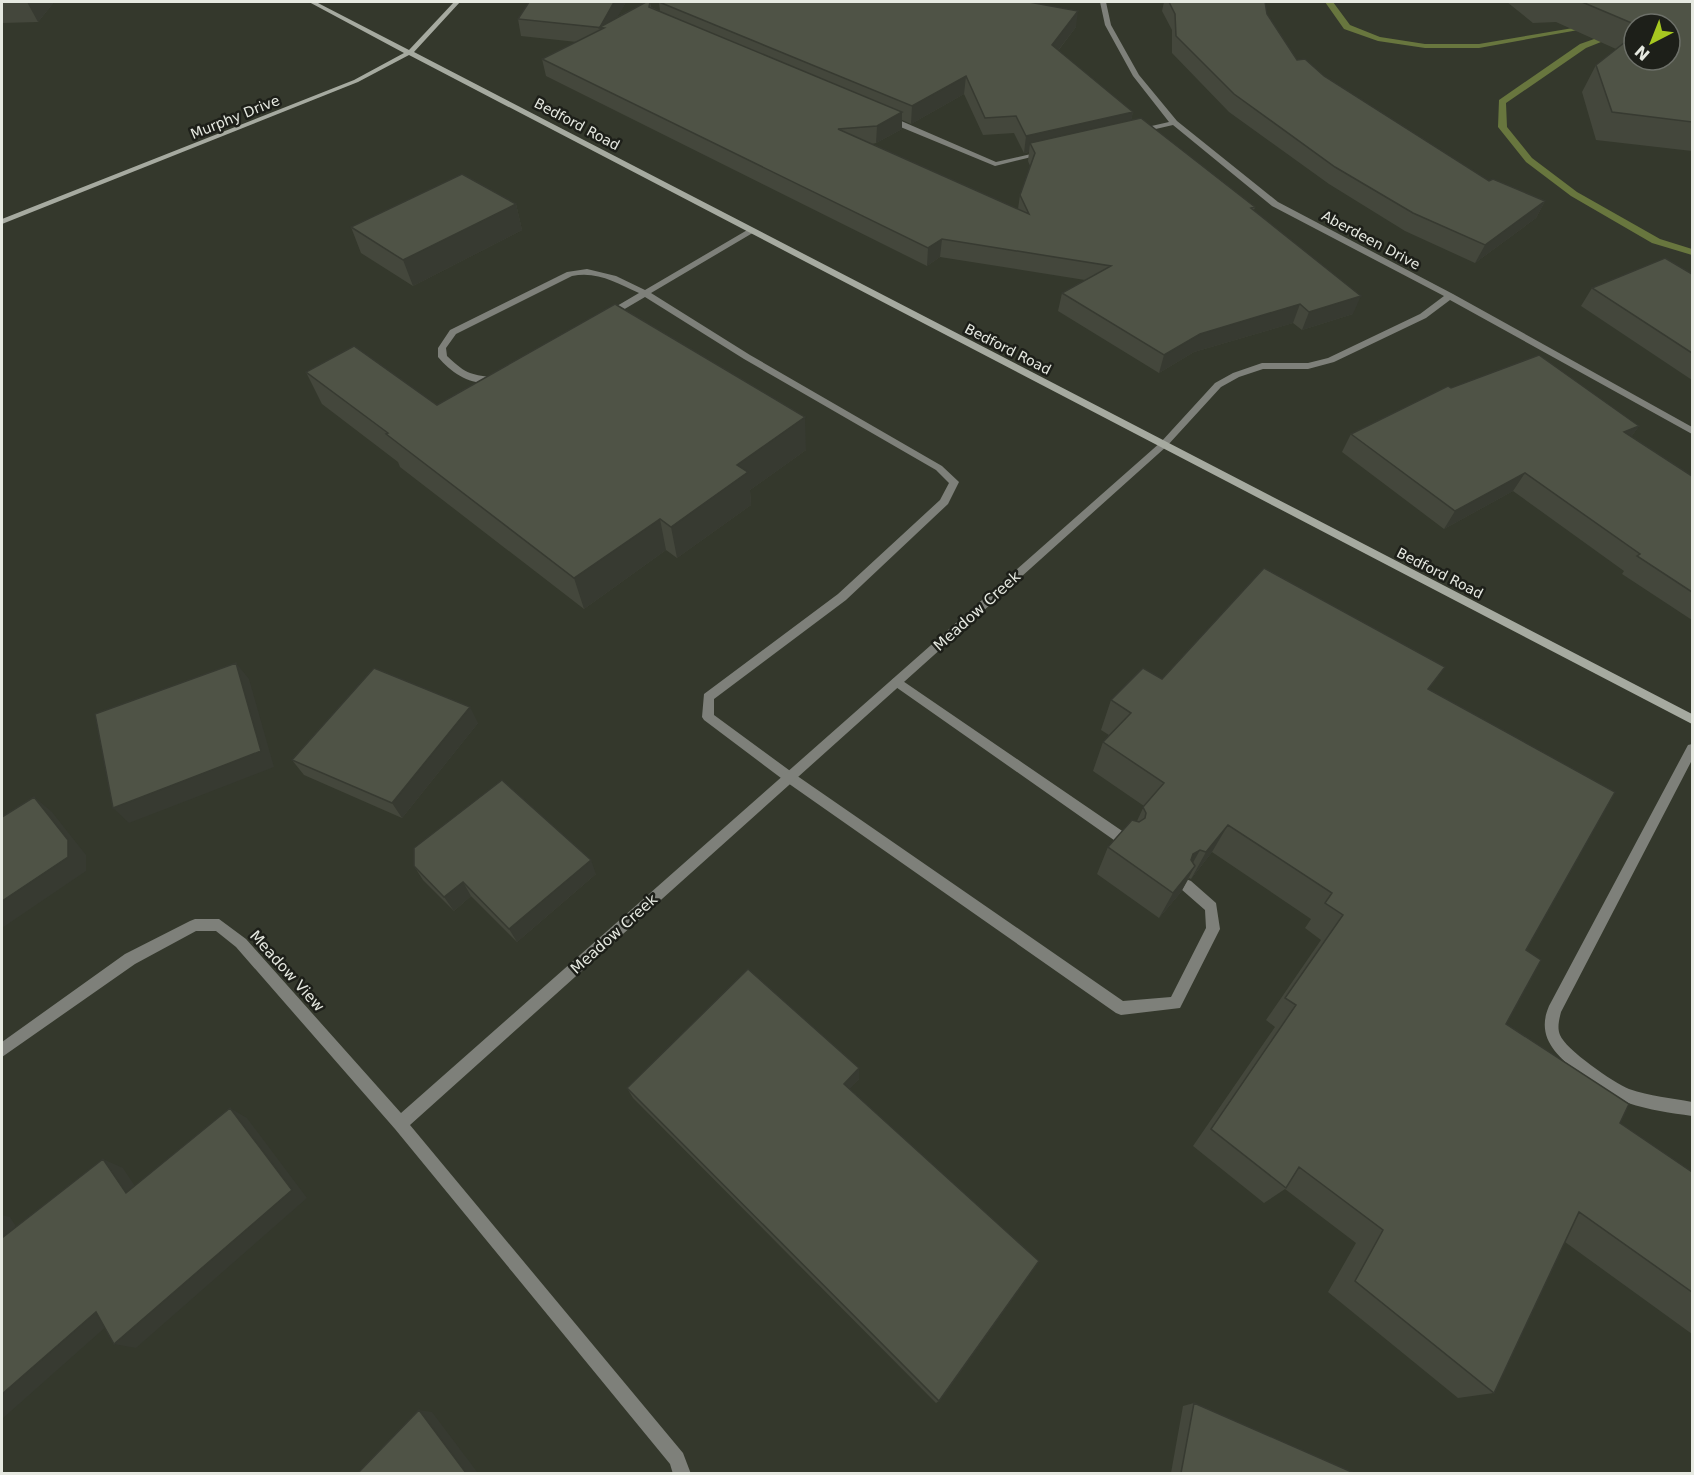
<svg xmlns="http://www.w3.org/2000/svg" width="1694" height="1475" font-family="'DejaVu Sans',sans-serif">
<rect width="100%" height="100%" fill="#34382c"/>
<g fill="none" stroke-linecap="round" stroke-linejoin="round">
<path fill="#68763e" fill-rule="evenodd" d="M 1325,2 L 1333,2 L 1350,25 L 1380,37 L 1425,44 L 1479,44 L 1591,25 L 1595,27 L 1479,48 L 1425,48 L 1378,41 L 1344,29 Z
M 1614,32 L 1621,34 L 1586,48 L 1506,103 L 1507,127 L 1532,158 L 1577,192 L 1660,239 L 1692,249 L 1692,255 L 1652,243 L 1571,196 L 1526,162 L 1498,127 L 1499,100 L 1580,44 Z"/>
<path fill="#7e807a" fill-rule="evenodd" d="M 749,229 L 756,231 L 651,293 L 750,355 L 942,466 L 959,482 L 948,504 L 846,600 L 714,699 L 714,715 L 793,773 L 1123,1001 L 1171,997 L 1206,928 L 1205,910 L 1181,889 L 1179,885 L 1181,881 L 1186,879 L 1191,881 L 1216,903 L 1220,929 L 1180,1008 L 1121,1015 L 1116,1013 L 785,781 L 704,720 L 702,717 L 704,694 L 838,594 L 940,500 L 949,483 L 936,470 L 744,359 L 645,297 L 611,317 L 605,317 L 605,313 L 639,293 C 616,283 598,271 572,276 L 456,334 L 446,348 L 447,356 C 468,376 471,374 497,378 L 497,382 C 474,387 453,375 438,357 L 438,348 L 450,330 L 567,272 L 587,269 L 616,276 L 645,290 Z
M 897,677 L 1131,837 L 1132,841 L 1131,845 L 1126,847 L 1121,845 L 893,685 L 891,682 L 893,679 Z
M 1692,744 L 1692,760 L 1561,1012 C 1559,1020 1557,1028 1560,1035 C 1565,1049 1614,1083 1629,1089 C 1650,1096 1671,1098 1692,1102 L 1692,1116 C 1671,1113 1649,1110 1628,1103 C 1609,1096 1593,1085 1577,1072 C 1555,1054 1536,1036 1549,1006 L 1688,745 Z"/>
<path fill="#7e807a" fill-rule="evenodd" d="M 1100,2 L 1106,2 L 1111,25 L 1139,75 L 1177,121 L 1278,202 L 1453,294 L 1692,427 L 1692,434 L 1450,300 L 1426,318 L 1334,362 L 1308,369 L 1263,369 L 1239,377 L 1221,387 L 1167,446 L 410,1125 L 683,1453 L 691,1474 L 673,1474 L 670,1464 L 395,1129 L 236,947 L 216,931 L 196,931 L 135,964 L 2,1057 L 2,1042 L 125,954 L 190,921 L 195,919 L 219,919 L 246,939 L 401,1113 L 1161,442 L 1215,383 L 1233,373 L 1262,363 L 1308,363 L 1328,358 L 1420,314 L 1444,296 L 1272,206 L 1173,125 L 1134,134 L 1134,130 L 1169,122 L 1133,76 L 1105,25 Z
M 886,117 L 892,117 L 996,162 L 1044,151 L 1048,153 L 995,166 L 886,121 Z"/>
<path fill="#a6aaa0" fill-rule="evenodd" d="M 309,2 L 316,2 L 409,50 L 454,2 L 460,2 L 414,52 L 1692,714 L 1692,724 L 409,55 L 358,82 L 2,224 L 2,219 L 354,80 L 404,53 Z"/>
</g>
<path fill="#44473c" fill-rule="evenodd" d="M 2,2 L 54,2 L 38,22 L 2,23 Z
M 529,2 L 626,2 L 617,17 L 646,2 L 650,2 L 651,7 L 660,11 L 659,2 L 1076,27 L 1058,51 L 1133,112 L 1131,120 L 1255,207 L 1254,210 L 1353,314 L 1302,330 L 1293,323 L 1194,352 L 1159,373 L 1058,311 L 1062,293 L 1085,280 L 940,257 L 927,266 L 546,76 L 542,59 L 577,42 L 521,36 L 518,19 ZM 964,94 L 983,135 L 1014,133 L 1024,153 L 1029,152 L 1028,161 L 1030,166 L 1020,195 L 1018,209 L 872,144 L 876,143 L 902,129 L 902,120 L 911,124 Z
M 1164,2 L 1265,2 L 1267,14 L 1297,60 L 1324,76 L 1489,181 L 1545,201 L 1536,218 L 1475,263 L 1405,231 L 1329,184 L 1229,112 L 1172,53 L 1172,30 L 1162,11 Z
M 1507,2 L 1692,2 L 1692,151 L 1596,140 L 1582,92 L 1596,65 L 1616,49 L 1556,22 L 1533,23 ZM 1634,24 L 1670,24 L 1634,60 Z
M 516,204 L 522,230 L 413,286 L 361,253 L 351,227 Z
M 1692,274 L 1692,380 L 1581,306 L 1592,288 Z
M 306,372 L 437,405 L 806,450 L 750,490 L 751,505 L 677,558 L 666,550 L 584,609 L 400,467 L 398,462 L 322,404 Z
M 1451,388 L 1639,426 L 1631,437 L 1692,476 L 1692,620 L 1622,574 L 1624,571 L 1513,491 L 1444,529 L 1342,452 L 1351,434 Z
M 1162,679 L 1428,689 L 1526,950 L 1506,1024 L 1620,1123 L 1692,1172 L 1692,1334 L 1565,1242 L 1494,1393 L 1458,1398 L 1328,1292 L 1356,1243 L 1285,1189 L 1264,1203 L 1193,1146 L 1275,1027 L 1266,1020 L 1321,940 L 1305,928 L 1311,919 L 1212,852 L 1191,879 L 1189,878 L 1181,892 L 1159,918 L 1097,874 L 1108,847 L 1137,821 L 1144,806 L 1093,771 L 1103,742 L 1109,735 L 1101,730 L 1111,700 Z
M 478,723 L 402,818 L 304,775 L 292,760 Z
M 414,866 L 596,874 L 517,942 L 471,896 L 454,911 L 423,880 Z
M 859,1068 L 859,1079 L 849,1089 L 939,1401 L 936,1403 L 633,1098 L 627,1088 Z
M 1194,1403 L 1354,1473 L 1171,1473 L 1183,1406 Z"/>
<path fill="#373a31" d="M 27,2 L 54,2 L 38,22 Z
M 614,2 L 626,2 L 605,39 L 604,28 L 600,27 Z
M 1078,11 L 1076,27 L 1049,62 L 1052,45 Z
M 966,76 L 964,94 L 911,124 L 912,106 Z
M 902,112 L 902,129 L 876,143 L 877,126 Z
M 1133,112 L 1129,129 L 1030,143 L 1029,152 L 1024,153 L 1026,136 Z
M 1545,201 L 1536,218 L 1475,263 L 1485,245 Z
M 516,204 L 522,230 L 413,286 L 403,260 Z
M 942,239 L 940,257 L 927,266 L 928,248 Z
M 1361,296 L 1353,314 L 1302,330 L 1309,312 Z
M 1300,304 L 1293,323 L 1194,352 L 1159,373 L 1164,355 L 1200,334 Z
M 805,417 L 806,450 L 750,490 L 751,505 L 677,558 L 671,527 L 737,465 Z
M 1639,426 L 1626,444 L 1624,432 Z
M 1525,473 L 1513,491 L 1444,529 L 1455,511 Z
M 660,519 L 666,550 L 584,609 L 574,578 Z
M 236,663 L 249,679 L 274,767 L 129,823 L 113,808 Z
M 470,707 L 478,723 L 402,818 L 392,803 Z
M 34,797 L 52,812 L 86,855 L 86,871 L 2,928 L 2,901 Z
M 1228,825 L 1212,852 L 1191,879 L 1206,852 Z
M 1200,850 L 1185,877 L 1193,854 Z
M 591,860 L 596,874 L 517,942 L 509,929 Z
M 1195,866 L 1181,892 L 1159,918 L 1173,893 Z
M 463,882 L 471,896 L 454,911 L 444,897 Z
M 859,1068 L 859,1079 L 844,1095 L 844,1084 Z
M 230,1108 L 247,1118 L 307,1198 L 136,1348 L 114,1344 Z
M 103,1159 L 123,1168 L 145,1201 L 126,1193 Z
M 2,1215 L 10,1217 L 27,1244 L 3,1237 L 2,1235 Z
M 96,1312 L 117,1317 L 2,1419 L 2,1394 Z
M 419,1410 L 432,1412 L 478,1473 L 466,1473 Z"/>
<path fill="#4f5346" stroke="#373a31" stroke-width="1.5" d="M 529,2 L 614,2 L 600,27 L 646,2 L 650,2 L 649,7 L 902,112 L 877,126 L 838,129 L 1029,214 L 1020,195 L 1035,153 L 1030,143 L 1141,118 L 1255,207 L 1251,208 L 1361,296 L 1309,312 L 1300,304 L 1200,334 L 1164,355 L 1062,293 L 1111,266 L 942,239 L 928,248 L 542,59 L 604,28 L 518,19 Z
M 659,2 L 1029,2 L 1078,11 L 1052,45 L 1133,112 L 1026,136 L 1016,116 L 985,118 L 966,76 L 912,106 Z
M 1169,2 L 1265,2 L 1267,14 L 1297,60 L 1305,59 L 1324,76 L 1489,181 L 1493,179 L 1545,201 L 1485,245 L 1413,213 L 1335,167 L 1234,94 L 1176,36 L 1175,14 Z
M 1582,2 L 1692,2 L 1692,122 L 1612,112 L 1596,65 L 1634,35 L 1634,60 L 1670,60 L 1670,24 L 1634,24 Z
M 462,174 L 516,204 L 403,260 L 351,227 Z
M 1665,258 L 1692,274 L 1692,353 L 1592,288 Z
M 615,304 L 805,417 L 737,465 L 748,472 L 671,527 L 660,519 L 574,578 L 386,434 L 388,433 L 306,372 L 354,346 L 437,405 Z
M 1539,355 L 1639,426 L 1624,432 L 1692,476 L 1692,592 L 1637,556 L 1640,554 L 1525,473 L 1455,511 L 1351,434 L 1448,386 L 1451,388 Z
M 1264,568 L 1445,667 L 1428,689 L 1615,792 L 1526,950 L 1541,960 L 1506,1024 L 1629,1104 L 1620,1123 L 1692,1172 L 1692,1292 L 1579,1212 L 1494,1393 L 1355,1281 L 1383,1230 L 1299,1167 L 1286,1188 L 1211,1129 L 1296,1005 L 1285,998 L 1343,915 L 1325,903 L 1332,893 L 1228,825 L 1206,852 L 1200,850 L 1193,854 L 1191,860 L 1195,866 L 1173,893 L 1108,847 L 1132,820 L 1139,822 L 1145,818 L 1146,813 L 1143,807 L 1164,783 L 1103,742 L 1131,713 L 1111,700 L 1143,668 L 1162,679 Z
M 236,663 L 261,751 L 113,808 L 95,714 Z
M 374,668 L 470,707 L 392,803 L 292,760 Z
M 502,780 L 591,860 L 509,929 L 463,882 L 444,897 L 414,866 L 414,848 Z
M 34,797 L 68,840 L 68,857 L 2,901 L 2,817 Z
M 748,969 L 859,1068 L 844,1084 L 1039,1261 L 939,1401 L 627,1088 Z
M 230,1108 L 292,1190 L 114,1344 L 96,1312 L 2,1394 L 2,1235 L 3,1237 L 103,1159 L 126,1193 Z
M 1194,1403 L 1354,1473 L 1181,1473 Z
M 419,1410 L 466,1473 L 358,1473 Z"/>
<g text-anchor="middle" dominant-baseline="central" stroke-width="5" stroke-linejoin="round" paint-order="stroke">
<g font-size="14" fill="#e6e9e1" stroke="#1d1f19">
<text transform="translate(235 117) rotate(-22)">Murphy Drive</text>
<text transform="translate(577 124) rotate(28)">Bedford Road</text>
<text transform="translate(1371 240) rotate(28)">Aberdeen Drive</text>
<text transform="translate(1008 349) rotate(27)">Bedford Road</text>
<text transform="translate(1440 573) rotate(27)">Bedford Road</text>
</g>
<g font-size="15" fill="#e6e9e1" stroke="#1d1f19">
<text transform="translate(977 611) rotate(-42)">Meadow Creek</text>
<text transform="translate(614 934) rotate(-42)">Meadow Creek</text>
<text transform="translate(287 971) rotate(48)">Meadow View</text>
</g>
</g>
<rect width="1694" height="1475" fill="none" stroke="#e6e9e1" stroke-width="6"/>
<g transform="translate(1652 42) rotate(222)"><circle r="28" fill="#1d1f19" stroke="#6d7069" stroke-width="1.5"/>
<path d="M0-4.5L10 22L0 15L-10 22Z" fill="#a7c820"/>
<text y="-9" font-size="16" font-weight="bold" text-anchor="middle" fill="#e6e9e1">N</text>
</g>
</svg>
